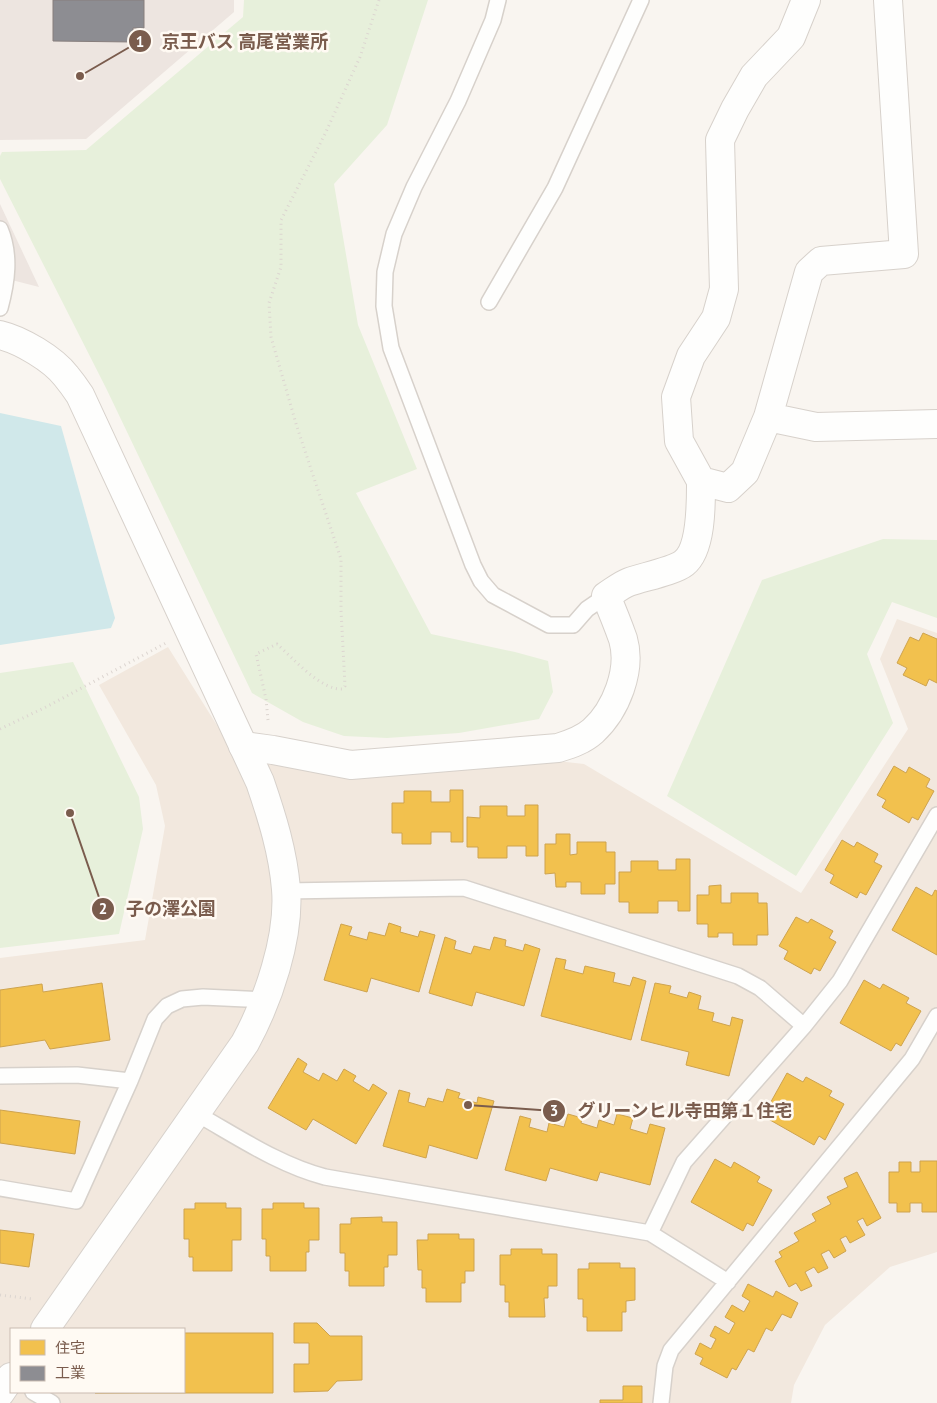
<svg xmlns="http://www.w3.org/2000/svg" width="937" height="1403" font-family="'PT Sans','Noto Sans JP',sans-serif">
<rect width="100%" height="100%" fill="#f9f5f0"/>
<path fill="#f2e8de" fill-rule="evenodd" d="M 897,619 L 937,633 L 937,1252 L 890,1267 L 825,1325 L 794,1385 L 791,1403 L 0,1403 L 0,958 L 145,940 L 165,826 L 156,785 L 99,685 L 168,647 L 238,759 L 272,762 L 347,778 L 557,761 L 584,764 L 801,893 L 908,729 L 880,659 ZM 11,1329 L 184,1329 L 184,1392 L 11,1392 Z"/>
<path fill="#ede5e0" d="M 0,0 L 234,0 L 234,12 L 86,139 L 0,140 Z
M 0,204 L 39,287 L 0,277 Z"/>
<path fill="#e7f0db" d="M 244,0 L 428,0 L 387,125 L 334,184 L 358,325 L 417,469 L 356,493 L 431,634 L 515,652 L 548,661 L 553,692 L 539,719 L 459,733 L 387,738 L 344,736 L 303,722 L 252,693 L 106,388 L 0,179 L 0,156 L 2,152 L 86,150 L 243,17 Z
M 883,539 L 937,540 L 937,618 L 892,602 L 867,654 L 893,723 L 796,876 L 667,796 L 762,580 Z
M 73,662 L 139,797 L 143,829 L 119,934 L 0,948 L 0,673 Z"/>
<path fill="#d0e8ea" d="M 0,413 L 61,426 L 115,618 L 111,628 L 0,645 Z"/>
<path fill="#f2c14e" stroke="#cea34e" d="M 923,633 L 937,639 L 937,683 L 929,679 L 926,686 L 903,675 L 907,668 L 897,663 L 910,637 L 919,641 Z
M 894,766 L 906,773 L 909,767 L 930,779 L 926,787 L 934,791 L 918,820 L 912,817 L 909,823 L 882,807 L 886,800 L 877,795 Z
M 450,790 L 463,790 L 463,842 L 451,842 L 451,832 L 431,832 L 431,844 L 402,844 L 402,833 L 392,833 L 392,803 L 404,803 L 404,791 L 431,791 L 431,802 L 450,802 Z
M 525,805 L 538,805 L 538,856 L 526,856 L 526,846 L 507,846 L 507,858 L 478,858 L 478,847 L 467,847 L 467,817 L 480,818 L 480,806 L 507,806 L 507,816 L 525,816 Z
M 556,834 L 570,834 L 570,855 L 577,854 L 577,842 L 606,842 L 606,852 L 615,852 L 615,884 L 605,884 L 605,894 L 581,894 L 581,882 L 566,882 L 566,887 L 556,887 L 555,873 L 545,874 L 545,844 L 556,844 Z
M 842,840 L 854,847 L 857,842 L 878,854 L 874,862 L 882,866 L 866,895 L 860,892 L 857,898 L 830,883 L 834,875 L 825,870 Z
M 676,859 L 690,859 L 690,911 L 678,911 L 678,901 L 658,901 L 658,913 L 629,913 L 629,902 L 619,902 L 619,872 L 631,872 L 631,861 L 658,861 L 658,870 L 676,870 Z
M 721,885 L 721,903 L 731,903 L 731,893 L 758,893 L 758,903 L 767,903 L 768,935 L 757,935 L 757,945 L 733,945 L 733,933 L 718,933 L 718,937 L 708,937 L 708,924 L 697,924 L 697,895 L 709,895 L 709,886 Z
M 916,887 L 932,896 L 935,890 L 937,891 L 937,955 L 892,930 Z
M 796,917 L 808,923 L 811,919 L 833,931 L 829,938 L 836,942 L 820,971 L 814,968 L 811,974 L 784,959 L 788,951 L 779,946 Z
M 389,923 L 401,927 L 400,932 L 418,937 L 420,931 L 435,935 L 419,992 L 371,978 L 367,992 L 324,980 L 341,924 L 352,927 L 349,935 L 367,940 L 369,932 L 385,936 Z
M 445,937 L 456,941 L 454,949 L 471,954 L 474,946 L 490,950 L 494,937 L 506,940 L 505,946 L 523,951 L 525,944 L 540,949 L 524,1006 L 476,992 L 472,1006 L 429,993 Z
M 556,958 L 566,960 L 564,969 L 583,974 L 585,966 L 615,973 L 613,982 L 630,986 L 633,977 L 646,981 L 631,1040 L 541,1016 Z
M 864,980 L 880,989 L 883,984 L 909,998 L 906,1003 L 921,1011 L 901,1046 L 896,1043 L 891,1051 L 840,1023 Z
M 102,983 L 110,1040 L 50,1049 L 45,1040 L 0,1047 L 0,990 L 42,984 L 43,992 Z
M 655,983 L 671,986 L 669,993 L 687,998 L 689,992 L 701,996 L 698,1009 L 714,1013 L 712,1021 L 730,1026 L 732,1017 L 743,1020 L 729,1076 L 686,1065 L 689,1052 L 641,1040 Z
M 298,1058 L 307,1064 L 303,1072 L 319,1081 L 323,1073 L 337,1081 L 344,1069 L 356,1076 L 353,1081 L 369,1091 L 373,1084 L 387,1093 L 356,1144 L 313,1119 L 306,1130 L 268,1108 Z
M 787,1073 L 803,1082 L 806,1077 L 832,1091 L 829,1096 L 844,1104 L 825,1140 L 819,1136 L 814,1145 L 763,1116 Z
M 447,1089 L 460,1093 L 458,1098 L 477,1103 L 478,1097 L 494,1101 L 477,1159 L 429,1145 L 426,1158 L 383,1146 L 399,1090 L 410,1093 L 408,1102 L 425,1107 L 428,1098 L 443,1102 Z
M 0,1110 L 80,1121 L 75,1154 L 0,1143 Z
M 568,1114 L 582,1118 L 581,1123 L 597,1128 L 599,1120 L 614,1125 L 617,1114 L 633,1118 L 630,1129 L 647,1134 L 650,1124 L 665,1128 L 650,1185 L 600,1172 L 597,1181 L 550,1168 L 546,1181 L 505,1170 L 520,1116 L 531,1119 L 529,1127 L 547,1132 L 549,1123 L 564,1127 Z
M 715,1159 L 731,1168 L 734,1162 L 760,1177 L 757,1182 L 772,1190 L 753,1226 L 747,1223 L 743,1231 L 691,1202 Z
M 920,1161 L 937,1161 L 937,1212 L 922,1212 L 922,1203 L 910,1203 L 910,1212 L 897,1212 L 897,1203 L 889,1203 L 889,1172 L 899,1172 L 899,1162 L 911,1162 L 911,1172 L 920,1172 Z
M 857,1172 L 881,1218 L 867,1226 L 863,1218 L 857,1221 L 865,1235 L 850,1243 L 846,1236 L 840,1239 L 846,1251 L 834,1258 L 829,1250 L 821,1254 L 828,1268 L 818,1273 L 814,1267 L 805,1272 L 812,1286 L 801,1291 L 796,1283 L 789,1287 L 775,1261 L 782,1257 L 779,1252 L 799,1241 L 794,1233 L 816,1221 L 812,1214 L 831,1204 L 827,1197 L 848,1187 L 844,1178 Z
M 195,1203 L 226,1203 L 226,1208 L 241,1208 L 241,1240 L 232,1240 L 232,1271 L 193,1271 L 193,1257 L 189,1257 L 189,1239 L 184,1239 L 184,1209 L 195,1209 Z
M 273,1203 L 304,1203 L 304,1208 L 319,1208 L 319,1240 L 309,1240 L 309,1252 L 306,1252 L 306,1271 L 270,1271 L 270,1256 L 266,1256 L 266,1239 L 262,1239 L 262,1209 L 273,1209 Z
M 382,1217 L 382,1222 L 397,1222 L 397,1255 L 388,1255 L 388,1267 L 384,1267 L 384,1286 L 349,1286 L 349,1271 L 345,1271 L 345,1253 L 340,1253 L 340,1224 L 351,1224 L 351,1218 Z
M 0,1230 L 34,1234 L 29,1267 L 0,1263 Z
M 428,1234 L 459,1234 L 459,1239 L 474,1239 L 474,1271 L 465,1271 L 465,1283 L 461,1283 L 461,1302 L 426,1302 L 426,1288 L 422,1288 L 422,1270 L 418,1270 L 417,1240 L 428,1240 Z
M 511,1249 L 542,1249 L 542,1254 L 557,1254 L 557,1286 L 548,1286 L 548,1298 L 544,1298 L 545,1317 L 509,1317 L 509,1302 L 505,1302 L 505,1285 L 500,1285 L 500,1255 L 511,1255 Z
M 589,1263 L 620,1263 L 620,1268 L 635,1268 L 635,1300 L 626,1301 L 626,1312 L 622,1312 L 622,1331 L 587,1331 L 587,1317 L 583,1317 L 583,1299 L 578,1299 L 578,1269 L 589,1269 Z
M 748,1284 L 773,1297 L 776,1291 L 798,1303 L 791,1318 L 782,1314 L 772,1331 L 766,1328 L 754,1352 L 748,1349 L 736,1370 L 732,1368 L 727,1378 L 700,1364 L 703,1358 L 695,1354 L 700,1343 L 711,1349 L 716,1339 L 710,1336 L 715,1326 L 729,1334 L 735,1323 L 725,1317 L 732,1305 L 744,1312 L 750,1301 L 742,1296 Z
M 294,1323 L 317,1323 L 330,1336 L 362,1336 L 362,1380 L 337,1381 L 328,1391 L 294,1392 L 294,1364 L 309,1364 L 309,1343 L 294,1343 Z
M 184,1333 L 273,1333 L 273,1393 L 95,1393 L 184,1392 Z
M 623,1386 L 642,1386 L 642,1403 L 600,1403 L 600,1400 L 623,1400 Z"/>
<path fill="#8d8d92" stroke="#877e7d" d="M 53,0 L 144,0 L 144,28 L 133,28 L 133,42 L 53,41 Z"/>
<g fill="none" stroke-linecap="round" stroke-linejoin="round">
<defs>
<path id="service" d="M 498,0 L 493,20 L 458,101 L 414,187 L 394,234 L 385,272 L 384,306 L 391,348 L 473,565 L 481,581 L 493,595 L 549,625 L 573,625 L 587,609 L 606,596
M 0,229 C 11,255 7,282 0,308
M 489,302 L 555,188 L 641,0
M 286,891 L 464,888 L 738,976 L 760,988 L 804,1026
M 0,1076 L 77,1075 L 130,1081
M 197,1114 C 238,1137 279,1165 325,1177 L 650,1233 L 728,1282
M 0,1188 L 76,1201 L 130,1081 L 155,1019 L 167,1006 L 182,999 L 203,997 L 265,1000
M 650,1233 L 684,1162 L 804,1026 L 840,981 L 937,815
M 33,1392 L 52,1403
M 661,1403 L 665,1366 L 671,1350 L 912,1059 L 937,1016"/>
<path id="minor" d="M 806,0 L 791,37 L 754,76 L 735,109 L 720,140 L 724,289 L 716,318 L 691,356 L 676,397 L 679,441 L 701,481 L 728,488 L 745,472 L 768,417 L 809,272 L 821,261 L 904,254 L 888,0
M 768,417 L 816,427 L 937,424
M 243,746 L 273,750 L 351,765 L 558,748 C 571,744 583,740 593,731 C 616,710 632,670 623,639 C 618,625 612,610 606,596 C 614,591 621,585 629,582 C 643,577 674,571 684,563 C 702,549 701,501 701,481"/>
<path id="tertiary" d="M 0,335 C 21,340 53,359 66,376 C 71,382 76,389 80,395 L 260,782 C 272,817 283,852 286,889 C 290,937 268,1001 245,1043 L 45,1329
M 0,1393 L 11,1377"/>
</defs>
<use href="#service" stroke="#d7d1cb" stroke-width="18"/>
<use href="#minor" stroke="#d7d1cb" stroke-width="30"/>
<use href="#tertiary" stroke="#d7d1cb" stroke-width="30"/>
<path stroke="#dcd5d0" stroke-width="3" stroke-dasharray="1 4" stroke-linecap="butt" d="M 268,720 L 266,699 L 256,654 L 277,644 C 292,657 321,691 343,689 L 345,686 L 341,610 L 341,559 L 297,427 L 271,337 L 269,303 L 281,267 L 281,220 L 325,134 L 360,57 L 379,0
M 0,729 L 46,707 L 166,643
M 0,1295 L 32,1299"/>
<use href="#service" stroke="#fefefd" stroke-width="15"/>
<use href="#minor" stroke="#fefefd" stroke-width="28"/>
<use href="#tertiary" stroke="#fefefd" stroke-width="28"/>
</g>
<path fill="none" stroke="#7a5c4d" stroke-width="2" d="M80 76L140 41M70 813L103 909M468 1105L554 1111"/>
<g fill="#7a5c4d" stroke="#fffaf3" stroke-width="2">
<circle cx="80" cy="76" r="5"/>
<circle cx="70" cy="813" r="5"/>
<circle cx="468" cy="1105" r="5"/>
<circle cx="140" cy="41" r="12"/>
<circle cx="103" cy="909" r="12"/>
<circle cx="554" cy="1111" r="12"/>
</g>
<g font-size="15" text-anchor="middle" font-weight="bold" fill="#fff">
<text x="140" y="47">1</text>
<text x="103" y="914">2</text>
<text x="554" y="1116">3</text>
</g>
<g font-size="18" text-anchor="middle" font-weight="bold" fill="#7a5c4d" stroke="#fffaf3" stroke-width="5" stroke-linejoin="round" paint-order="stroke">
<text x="245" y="48">京王バス 高尾営業所</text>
<text x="171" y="915">子の澤公園</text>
<text x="685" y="1117">グリーンヒル寺田第１住宅</text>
</g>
<rect x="10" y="1328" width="175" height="65" fill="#fffaf3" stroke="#cabbb1"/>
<rect x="20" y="1340" width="25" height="15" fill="#f2c14e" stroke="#cabbb1"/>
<text x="55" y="1353" font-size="15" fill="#7a5c4d">住宅</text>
<rect x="20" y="1366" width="25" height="15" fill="#8d8d92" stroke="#cabbb1"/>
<text x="55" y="1378" font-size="15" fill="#7a5c4d">工業</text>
</svg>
